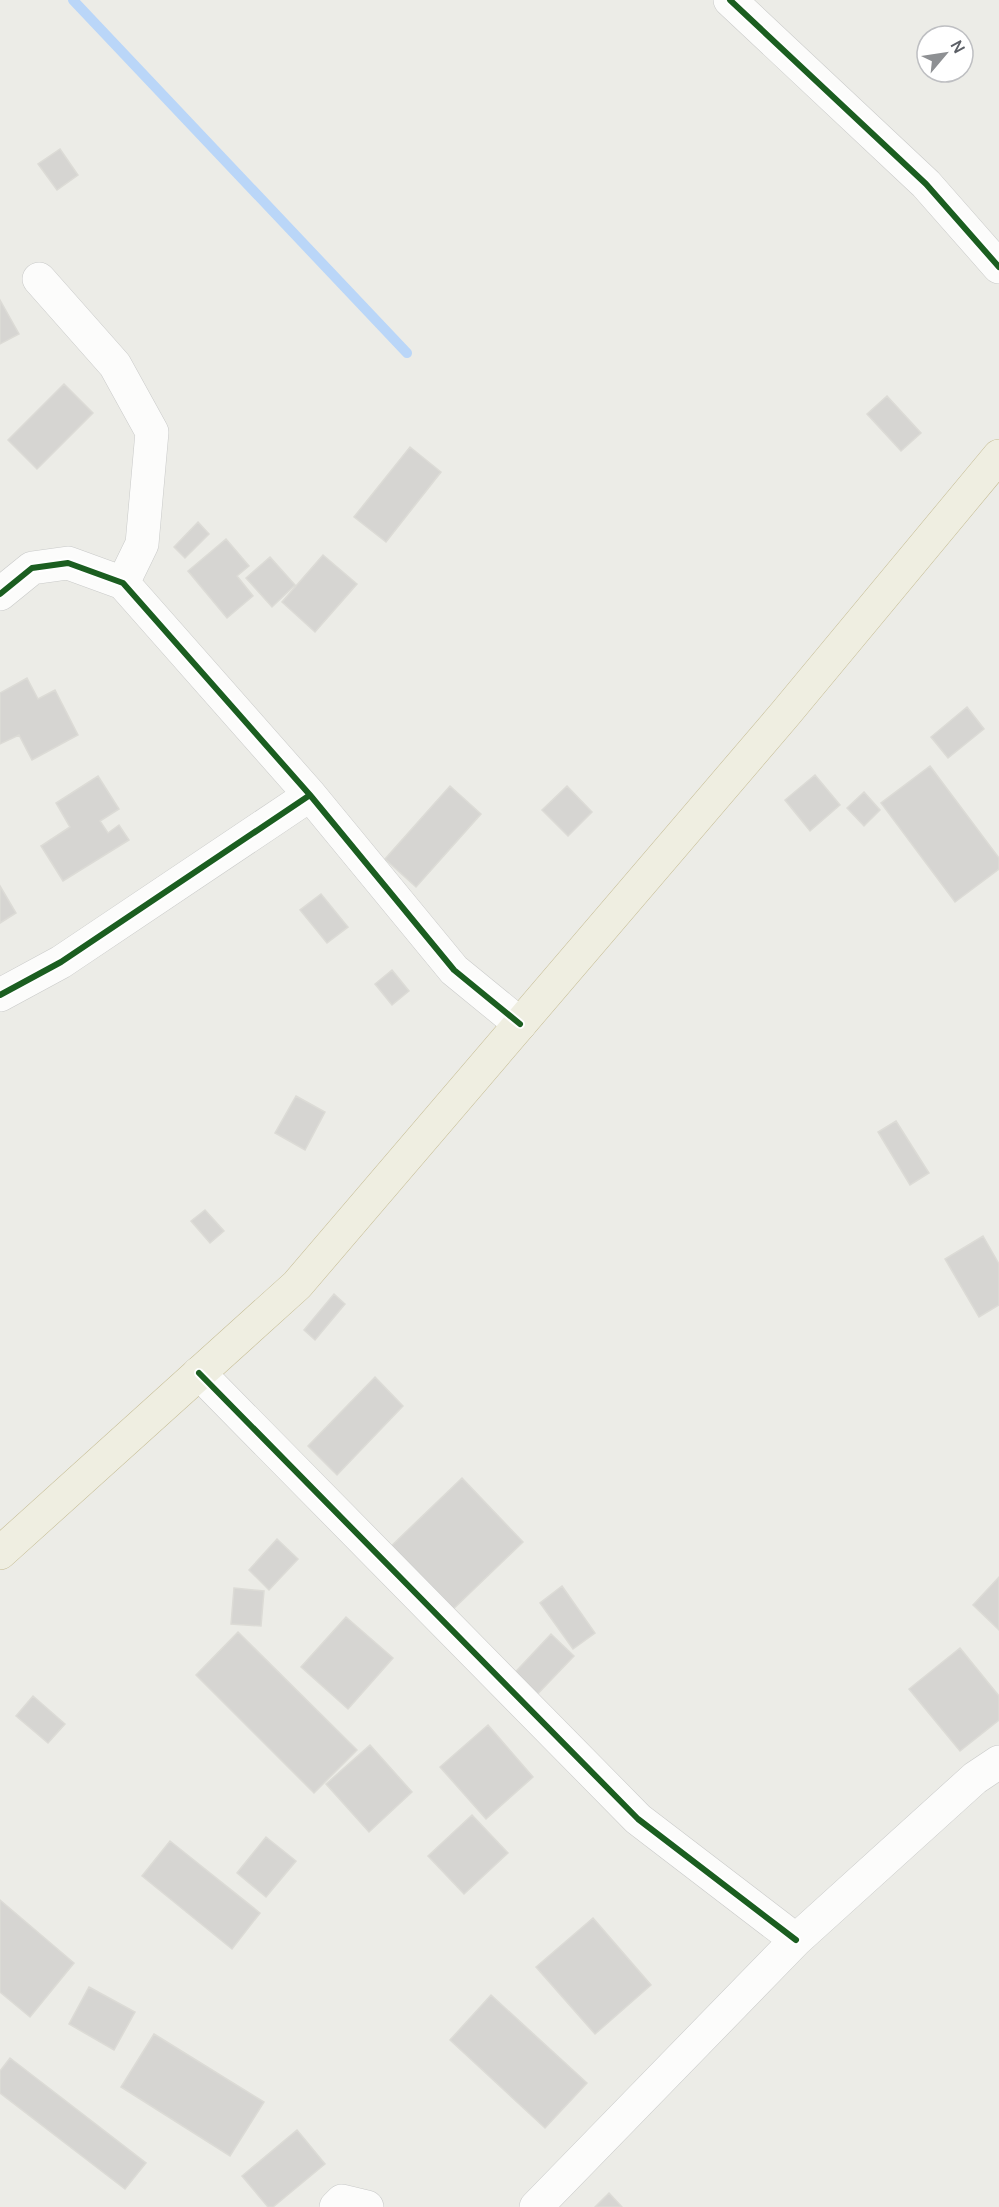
<svg xmlns="http://www.w3.org/2000/svg" width="999" height="2207" font-family="Manrope,sans-serif">
<rect width="100%" height="100%" fill="#ecece7"/>
<g fill="none" stroke-linecap="round" stroke-linejoin="round">
<path stroke="#bad6f8" stroke-width="10" d="M 73,0 L 407,353"/>
</g>
<path fill="#d6d5d2" stroke="#dcdbd6" stroke-width="1.5" d="M 60,149 L 78,175 L 57,190 L 38,164 Z
M 0,300 L 19,334 L 0,344 Z
M 64,384 L 93,413 L 37,469 L 8,440 Z
M 887,396 L 921,433 L 901,451 L 867,414 Z
M 410,447 L 441,472 L 386,542 L 354,517 Z
M 198,522 L 209,534 L 185,558 L 174,547 Z
M 226,539 L 249,566 L 237,576 L 253,596 L 227,618 L 188,571 Z
M 323,555 L 357,584 L 315,632 L 282,602 Z
M 270,557 L 295,585 L 272,607 L 246,578 Z
M 27,678 L 38,699 L 55,690 L 78,735 L 32,760 L 19,735 L 0,744 L 0,693 Z
M 967,707 L 984,729 L 948,758 L 931,737 Z
M 930,766 L 999,858 L 999,869 L 955,902 L 881,803 Z
M 815,775 L 840,805 L 810,831 L 785,800 Z
M 98,776 L 119,809 L 100,821 L 108,833 L 119,825 L 129,840 L 63,881 L 41,846 L 70,827 L 56,803 Z
M 450,786 L 481,814 L 416,887 L 385,859 Z
M 567,786 L 592,812 L 568,836 L 542,810 Z
M 864,792 L 880,810 L 864,826 L 847,808 Z
M 0,886 L 16,913 L 0,923 Z
M 321,894 L 348,927 L 327,943 L 300,910 Z
M 392,970 L 409,991 L 392,1005 L 375,984 Z
M 296,1096 L 325,1112 L 305,1150 L 275,1133 Z
M 896,1121 L 929,1173 L 910,1185 L 878,1132 Z
M 205,1210 L 224,1231 L 210,1243 L 191,1221 Z
M 983,1236 L 999,1264 L 999,1305 L 979,1317 L 945,1259 Z
M 334,1294 L 345,1304 L 315,1340 L 304,1330 Z
M 375,1377 L 403,1406 L 337,1475 L 308,1446 Z
M 462,1478 L 523,1542 L 446,1616 L 385,1552 Z
M 277,1539 L 298,1559 L 269,1590 L 249,1570 Z
M 999,1577 L 999,1630 L 973,1605 Z
M 562,1586 L 595,1633 L 573,1649 L 540,1603 Z
M 234,1588 L 264,1591 L 261,1626 L 231,1624 Z
M 346,1617 L 393,1658 L 348,1709 L 301,1667 Z
M 238,1632 L 357,1750 L 314,1793 L 196,1675 Z
M 551,1634 L 574,1656 L 529,1703 L 507,1681 Z
M 960,1648 L 999,1696 L 999,1720 L 960,1751 L 909,1689 Z
M 33,1696 L 65,1724 L 48,1743 L 16,1716 Z
M 488,1725 L 533,1777 L 486,1819 L 440,1767 Z
M 370,1745 L 412,1792 L 369,1832 L 326,1784 Z
M 472,1815 L 508,1853 L 464,1894 L 428,1856 Z
M 266,1837 L 296,1861 L 266,1897 L 237,1873 Z
M 170,1841 L 260,1913 L 232,1949 L 142,1876 Z
M 0,1900 L 74,1963 L 30,2017 L 0,1992 Z
M 593,1918 L 651,1985 L 595,2034 L 536,1967 Z
M 89,1987 L 135,2012 L 114,2050 L 69,2024 Z
M 491,1995 L 587,2083 L 545,2128 L 450,2040 Z
M 154,2034 L 264,2102 L 230,2156 L 121,2087 Z
M 10,2058 L 146,2163 L 125,2189 L 0,2093 L 0,2071 Z
M 297,2130 L 325,2164 L 273,2207 L 268,2207 L 242,2176 Z
M 609,2193 L 622,2207 L 595,2207 Z"/>
<g fill="none" stroke-linecap="round" stroke-linejoin="round">
<defs>
<path id="street" d="M 730,0 L 926,184 L 999,267
M 39,279 L 115,365 L 152,432 L 142,544 L 123,583
M 0,594 L 32,568 L 68,563 L 123,583 L 310,795 L 454,970 L 520,1024
M 0,995 L 61,962 L 310,795
M 199,1373 L 638,1819 L 796,1940
M 336,2207 L 342,2201 L 367,2207
M 536,2207 L 796,1940 L 975,1778 L 999,1762"/>
<path id="highway" d="M 0,1553 L 297,1285 L 785,714 L 999,456"/>
</defs>
<use href="#street" stroke="#c9cac9" stroke-width="34"/>
<use href="#highway" stroke="#c5bc93" stroke-width="34"/>
<use href="#street" stroke="#fcfcfb" stroke-width="33"/>
<use href="#highway" stroke="#efeee1" stroke-width="33"/>
<defs>
<path id="cycleway" d="M 730,0 L 926,184 L 999,267
M 0,594 L 32,568 L 68,563 L 123,583 L 310,795 L 454,970 L 520,1024
M 0,995 L 61,962 L 310,795
M 199,1373 L 638,1819 L 796,1940"/>
</defs>
<use href="#cycleway" stroke="#fff" stroke-width="10"/>
<use href="#cycleway" stroke="#1b5e20" stroke-width="6"/>
</g>
<g transform="translate(945 54) rotate(61)"><circle r="28" fill="#ffffff" stroke="#bebfc2" stroke-width="1.5"/>
<path d="M0-4.5L10 22L0 15L-10 22Z" fill="#8e9093"/>
<text y="-9" font-size="16" font-weight="bold" text-anchor="middle" fill="#5c5f66">N</text>
</g>
</svg>
